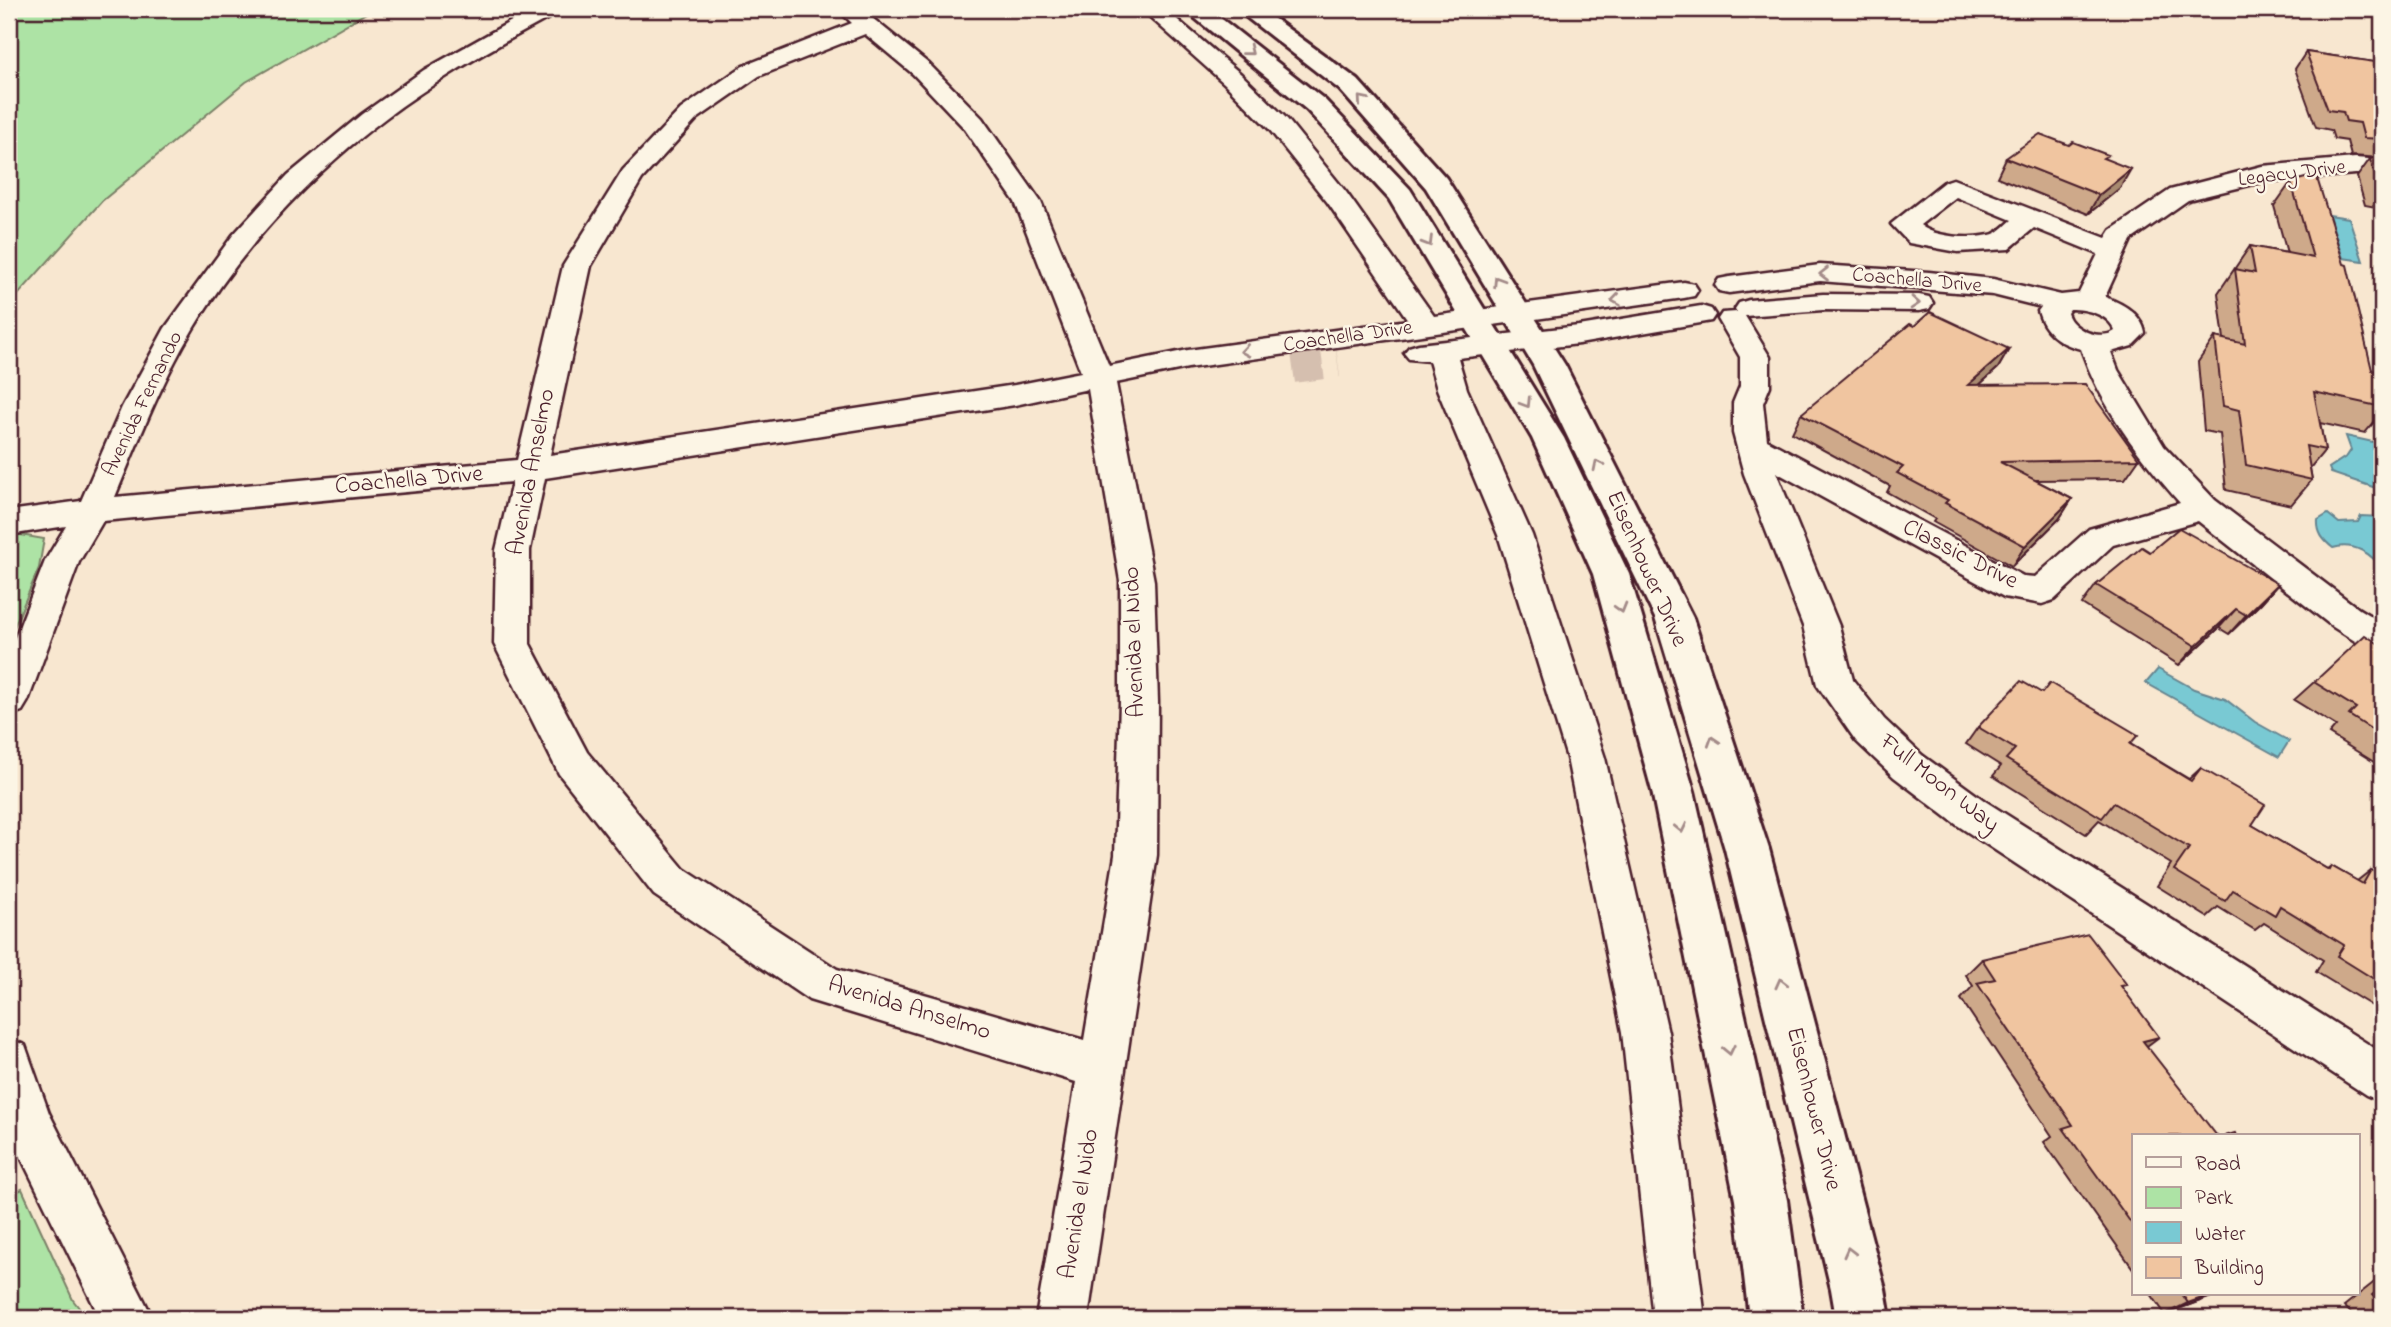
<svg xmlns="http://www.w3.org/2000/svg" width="2391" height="1327" font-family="'Indie Flower',sans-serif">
<rect width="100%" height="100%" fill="#f8e7d0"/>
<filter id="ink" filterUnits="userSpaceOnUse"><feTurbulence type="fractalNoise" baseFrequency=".0143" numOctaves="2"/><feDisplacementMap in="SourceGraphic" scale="14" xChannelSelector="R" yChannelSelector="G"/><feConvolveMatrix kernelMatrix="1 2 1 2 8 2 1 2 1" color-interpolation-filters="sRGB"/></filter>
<g filter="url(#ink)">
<path fill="#ade3a5" stroke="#7c8168" stroke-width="2" d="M 9,9 L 373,9 L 246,82 L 102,201 L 9,305 Z
M 9,533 L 44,539 L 39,568 L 9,639 Z
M 22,1189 L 73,1300 L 87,1318 L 9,1318 L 9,1196 Z"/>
<path fill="#79c9d3" stroke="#668590" stroke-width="2" d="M 2329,215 L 2349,218 L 2363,261 L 2343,258 Z
M 2346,436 L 2382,444 L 2382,490 L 2331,473 L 2329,468 L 2347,456 L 2351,450 Z
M 2328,514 L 2339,523 L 2358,522 L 2361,516 L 2382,517 L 2382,571 C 2374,553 2352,542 2333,548 C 2323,540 2317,533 2318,520 Z
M 2158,669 L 2194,689 L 2225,699 L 2255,722 L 2289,741 L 2279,757 L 2146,683 Z"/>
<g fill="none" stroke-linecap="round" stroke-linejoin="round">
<path stroke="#d5bfaf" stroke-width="30" stroke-dasharray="30 15" stroke-linecap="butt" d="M 1293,368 L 1338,362"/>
<defs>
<path id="street" d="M 533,9 L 559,9 L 556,14 C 517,35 478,56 441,80 C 342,142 253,229 193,329 C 161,382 139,440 115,497 L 517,460 L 563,266 L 623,170 L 681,109 L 743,66 L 852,23 L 837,9 L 861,9 L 929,64 L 982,118 L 1041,202 L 1109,366 L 1188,350 L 1408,320 L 1328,203 L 1269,129 L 1225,84 L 1141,9 L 1165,9 L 1241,74 L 1287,119 L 1346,192 L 1434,316 L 1684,282 L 1694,284 L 1698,290 L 1694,296 L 1684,298 L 1188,368 L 1116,383 L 1154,581 L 1158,702 L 1157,855 L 1088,1318 L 1036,1318 L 1076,1082 L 809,1000 L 654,895 L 559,774 L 494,644 L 496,550 L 512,482 L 103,521 L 79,562 L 28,701 L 22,711 L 9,716 L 9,653 L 45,561 L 66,526 L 9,535 L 9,511 L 81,501 L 122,407 L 165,328 L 233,235 L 288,175 L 362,114 L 424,70 ZM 865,34 L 913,74 L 964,128 L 1015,202 L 1081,372 L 1015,385 L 550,455 L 591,266 L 642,179 L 697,119 L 759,76 ZM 1088,389 L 1120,581 L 1120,702 L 1115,855 L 1084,1040 L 837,969 L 684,869 L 587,752 L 530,644 L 530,550 L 545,478 L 1015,405 Z
M 2355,158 L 2382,160 L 2382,174 L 2355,174 L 2262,182 L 2188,200 L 2131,240 L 2105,297 C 2122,303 2142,314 2145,333 L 2132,346 L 2111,352 L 2118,370 L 2164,446 L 2215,500 L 2359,609 L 2382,623 L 2382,654 L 2369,650 L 2333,627 L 2198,521 L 2113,545 L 2054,600 L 2042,604 L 2004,597 L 1776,472 L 1839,626 L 1853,680 L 1884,719 L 1922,755 L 1985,801 L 2382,1053 L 2382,1102 L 2366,1095 L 1957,825 L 1894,777 L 1856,741 L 1817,685 L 1803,626 L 1744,474 L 1733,433 L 1733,403 L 1740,386 L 1740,357 L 1718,319 L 1722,313 L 1737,312 L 1735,309 L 1739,303 L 1749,300 L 1823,294 L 1919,295 L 1929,297 L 1933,303 L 1929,309 L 1919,311 L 1823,310 L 1745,316 L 1770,357 L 1770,386 L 1763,403 L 1767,440 L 2023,576 L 2035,577 L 2089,529 L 2180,503 C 2140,458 2101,407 2081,349 C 2060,344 2044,333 2038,311 L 2041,307 L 1993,295 L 1820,281 L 1729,293 L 1719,291 L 1715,285 L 1719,279 L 1729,277 L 1820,265 L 1929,272 L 1993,279 L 2061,295 L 2079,293 L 2098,254 L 2034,228 L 2009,249 L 1958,252 L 1909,243 L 1891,224 L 1944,182 L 1953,179 L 2106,238 L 2111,230 L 2170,190 L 2262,166 ZM 1956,197 L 2012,220 C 2006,225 1998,234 1990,235 C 1971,239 1935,238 1920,225 ZM 2070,309 C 2087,309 2109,314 2115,331 C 2100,341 2072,330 2067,313 Z
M 1701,306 L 1711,309 L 1715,315 L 1711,321 L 1579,344 L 1458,358 L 1467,389 L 1532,535 L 1605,758 L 1668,1032 L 1705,1318 L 1653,1318 L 1622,1032 L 1567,758 L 1498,535 L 1437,389 L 1429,361 L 1409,359 L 1404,353 L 1409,347 L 1419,344 L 1579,326 Z
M 9,1039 L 25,1045 L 49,1113 L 153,1318 L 100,1318 L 9,1133 Z"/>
<path id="secondary" d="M 1184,9 L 1209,9 L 1325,100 L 1410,189 L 1564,438 L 1629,574 L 1694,791 L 1787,1200 L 1803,1318 L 1749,1318 L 1735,1200 L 1652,791 L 1593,574 L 1532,438 L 1389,199 L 1307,110 Z
M 1236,9 L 1261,9 L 1358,80 L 1446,178 L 1565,365 L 1693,618 L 1769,849 L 1885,1289 L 1890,1318 L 1836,1318 L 1831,1289 L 1725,849 L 1655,618 L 1533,365 L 1426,188 L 1340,90 Z"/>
</defs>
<use href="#street" stroke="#4a1f2b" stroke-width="5"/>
<use href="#secondary" stroke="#4a1f2b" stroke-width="6"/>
<use href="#street" fill="#fcf5e5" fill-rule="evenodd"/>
<use href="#secondary" fill="#fcf5e5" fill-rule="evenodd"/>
</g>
<path fill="#cea98a" stroke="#4a1f2b" stroke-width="2" d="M 2306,52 L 2382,63 L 2382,158 L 2351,156 L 2347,141 L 2334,139 L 2331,130 L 2316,127 L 2295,69 Z
M 2006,158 L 2105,159 L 2120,188 L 2088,214 L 1997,177 Z
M 2382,158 L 2382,212 L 2381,208 L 2365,205 L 2357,177 L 2370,159 Z
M 2291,182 L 2372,370 L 2382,390 L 2382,413 L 2365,433 L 2320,423 L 2325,450 L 2310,468 L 2312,480 L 2291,505 L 2226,490 L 2220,434 L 2204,431 L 2198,362 L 2215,337 L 2224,339 L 2218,293 L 2250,246 L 2287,253 L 2274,206 Z
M 2009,349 L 1998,368 L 1979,385 L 2139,459 L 2125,479 L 2035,480 L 2072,499 L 2059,519 L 2012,566 L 1933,522 L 1935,519 L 1887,492 L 1890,486 L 1792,433 L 1801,414 Z
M 2150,552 L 2278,584 L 2261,603 L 2229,634 L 2219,628 L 2179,665 L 2082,604 L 2096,585 Z
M 2382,646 L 2382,767 L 2329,734 L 2336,726 L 2294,700 L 2314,682 Z
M 1978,727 L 2130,744 L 2189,779 L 2201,768 L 2252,825 L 2327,869 L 2331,866 L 2357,881 L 2371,870 L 2382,877 L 2382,1012 L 2316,972 L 2323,960 L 2264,923 L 2255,930 L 2218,907 L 2207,917 L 2157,886 L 2171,864 L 2099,820 L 2086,834 L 1993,776 L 2001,766 L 1966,744 Z
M 1982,959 L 2122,988 L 2147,1046 L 2134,1136 L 2134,1270 L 2044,1142 L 2052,1136 L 1961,999 L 1973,986 L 1966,975 Z
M 2382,1276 L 2382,1318 L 2356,1318 L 2344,1306 Z
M 2151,1294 L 2219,1294 L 2165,1314 Z"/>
<path fill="#a88a70" stroke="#4a1f2b" stroke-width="2" d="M 2131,169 L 2120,188 L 2088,214 L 2099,195 Z
M 2009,349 L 1998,368 L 1957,405 L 1968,385 Z
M 2072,499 L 2059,519 L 2012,566 L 2025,546 Z
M 2278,584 L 2261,603 L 2229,634 L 2246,615 Z
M 2236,609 L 2219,628 L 2179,665 L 2196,646 Z
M 2159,1037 L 2139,1052 L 2143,1041 Z
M 2213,1294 L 2219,1294 L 2165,1314 L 2188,1303 Z"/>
<path fill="#f0c5a0" stroke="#4a1f2b" stroke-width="2" d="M 2306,52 L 2382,63 L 2382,139 L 2364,138 L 2360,123 L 2346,121 L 2343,112 L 2328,110 Z
M 2040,134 L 2069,145 L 2073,142 L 2108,155 L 2103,158 L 2131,169 L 2099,195 L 2006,158 Z
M 2382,158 L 2382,188 L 2379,187 L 2370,159 Z
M 2316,175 L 2344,264 L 2347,265 L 2372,370 L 2377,371 L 2382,390 L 2382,407 L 2314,392 L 2325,450 L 2306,446 L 2312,480 L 2246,465 L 2239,410 L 2223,406 L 2215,337 L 2245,344 L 2235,269 L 2255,273 L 2250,246 L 2313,258 L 2291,182 Z
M 1930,312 L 2009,349 L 1968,385 L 2085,384 L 2139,459 L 2000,462 L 2072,499 L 2025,546 L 1945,503 L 1948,500 L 1897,473 L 1903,467 L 1801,414 L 1910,324 L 1914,326 Z
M 2179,528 L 2278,584 L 2246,615 L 2236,609 L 2196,646 L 2096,585 L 2142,547 L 2150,552 Z
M 2365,635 L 2382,646 L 2382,736 L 2349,715 L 2356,708 L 2314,682 Z
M 2021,681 L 2042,693 L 2050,683 L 2138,735 L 2130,744 L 2191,781 L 2201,768 L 2265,805 L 2252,825 L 2329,870 L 2331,866 L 2363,884 L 2371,870 L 2382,877 L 2382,984 L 2337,956 L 2344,945 L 2280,906 L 2275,915 L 2233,890 L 2225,901 L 2174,870 L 2189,848 L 2114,803 L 2102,818 L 2006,759 L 2015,749 L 1978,727 Z
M 2088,934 L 2127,985 L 2121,986 L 2159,1037 L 2143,1041 L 2217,1136 L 2134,1136 L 2134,1227 L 2063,1128 L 2073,1125 L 1977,983 L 1995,979 L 1982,959 Z
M 2235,1133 L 2238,1136 L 2225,1136 Z
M 2382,1287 L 2382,1305 L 2372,1295 Z
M 2182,1294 L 2213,1294 L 2188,1303 Z"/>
<defs><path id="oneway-chevron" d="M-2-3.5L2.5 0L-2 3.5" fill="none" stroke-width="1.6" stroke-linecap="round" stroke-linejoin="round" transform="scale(1.75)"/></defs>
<g stroke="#a38a88">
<use href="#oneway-chevron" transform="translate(1249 51) rotate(39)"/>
<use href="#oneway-chevron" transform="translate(1362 100) rotate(-131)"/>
<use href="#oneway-chevron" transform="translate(1428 242) rotate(59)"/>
<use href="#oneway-chevron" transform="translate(1824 274) rotate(-180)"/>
<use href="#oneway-chevron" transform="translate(1498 281) rotate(-122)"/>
<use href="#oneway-chevron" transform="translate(1616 300) rotate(172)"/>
<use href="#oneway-chevron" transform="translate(1915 303) rotate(4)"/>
<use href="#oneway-chevron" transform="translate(1245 351) rotate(172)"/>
<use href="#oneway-chevron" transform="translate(1526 403) rotate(58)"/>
<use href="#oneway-chevron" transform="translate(1598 465) rotate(-116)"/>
<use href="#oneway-chevron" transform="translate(1621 608) rotate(74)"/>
<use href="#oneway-chevron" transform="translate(1713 741) rotate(-108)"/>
<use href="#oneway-chevron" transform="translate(1681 828) rotate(78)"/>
<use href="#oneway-chevron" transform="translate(1781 983) rotate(-104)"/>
<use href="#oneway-chevron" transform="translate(1729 1050) rotate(78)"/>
<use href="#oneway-chevron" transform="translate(1849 1252) rotate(-104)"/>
</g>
</g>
<g text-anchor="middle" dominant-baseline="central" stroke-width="5" stroke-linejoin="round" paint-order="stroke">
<g font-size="21" fill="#4a1f2b" stroke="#fcf5e5">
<text transform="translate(2292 174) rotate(-7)">Legacy Drive</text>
<text transform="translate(1917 281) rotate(5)">Coachella Drive</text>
<text transform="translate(1348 337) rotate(-8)">Coachella Drive</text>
<text transform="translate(143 404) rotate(-64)">Avenida Fernando</text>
</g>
<g font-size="24" fill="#4a1f2b" stroke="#fcf5e5">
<text transform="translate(532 472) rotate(-79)">Avenida Anselmo</text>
<text transform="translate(409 481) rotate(-5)">Coachella Drive</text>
<text transform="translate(1960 555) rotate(27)">Classic Drive</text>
<text transform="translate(1646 569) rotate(66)">Eisenhower Drive</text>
<text transform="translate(1135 642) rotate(-92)">Avenida el Nido</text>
<text transform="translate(1939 784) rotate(38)">Full Moon Way</text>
<text transform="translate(909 1009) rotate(17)">Avenida Anselmo</text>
<text transform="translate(1813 1109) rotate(76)">Eisenhower Drive</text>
<text transform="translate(1080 1204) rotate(-81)">Avenida el Nido</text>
</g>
</g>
<rect width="2391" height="1327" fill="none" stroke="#fcf5e5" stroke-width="35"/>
<rect x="18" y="18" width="2356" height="1292" fill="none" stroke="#4a1f2b" stroke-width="2.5" filter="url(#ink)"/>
<rect x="2132" y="1134" width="228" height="161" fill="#fcf5e5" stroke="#b59f9b" stroke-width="2"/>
<rect x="2146" y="1157" width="35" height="10" fill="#fcf5e5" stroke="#b59f9b" stroke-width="2"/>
<text x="2195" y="1170" font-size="21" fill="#4a1f2b">Road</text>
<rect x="2146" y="1187" width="35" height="21" fill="#ade3a5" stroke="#b59f9b" stroke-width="2"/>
<text x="2195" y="1204" font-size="21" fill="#4a1f2b">Park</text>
<rect x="2146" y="1222" width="35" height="21" fill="#79c9d3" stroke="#b59f9b" stroke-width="2"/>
<text x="2195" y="1240" font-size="21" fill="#4a1f2b">Water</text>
<rect x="2146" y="1257" width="35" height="21" fill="#f0c5a0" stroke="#b59f9b" stroke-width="2"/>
<text x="2195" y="1274" font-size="21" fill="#4a1f2b">Building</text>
</svg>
